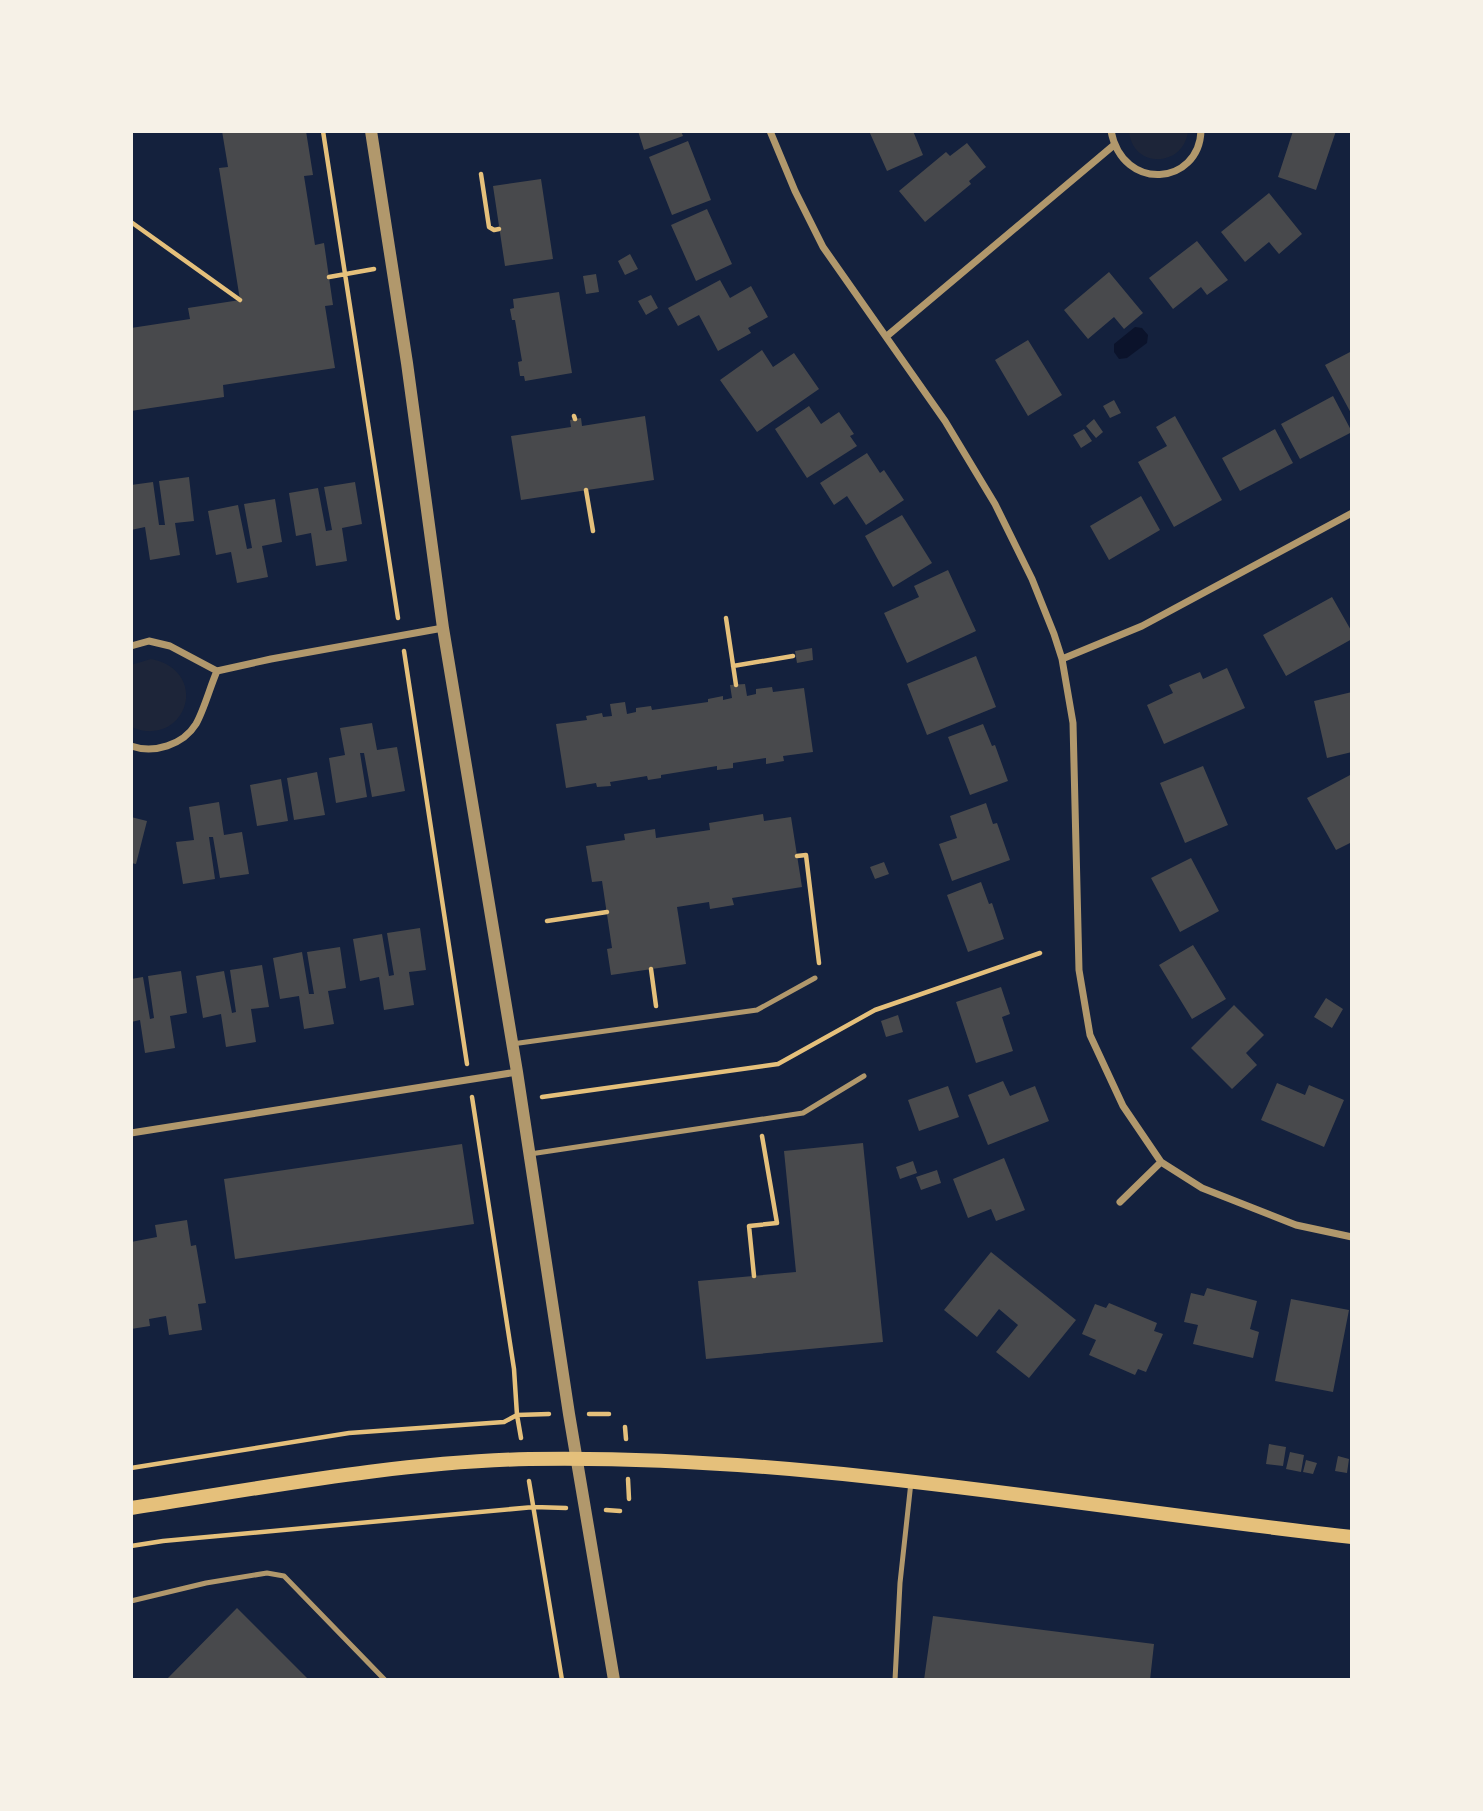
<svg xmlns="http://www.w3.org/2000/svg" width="1483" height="1811" font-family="Commissioner,sans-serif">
<rect width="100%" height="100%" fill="#14213d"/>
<path fill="#1d2539" d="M 1129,131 L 1188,131 C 1184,168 1132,169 1129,131 Z
M 151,659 C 212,671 186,750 131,727 L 131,665 Z"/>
<path fill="#0b132b" d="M 1135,327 L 1142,328 L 1148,335 L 1147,343 L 1127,358 L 1119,359 L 1114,352 L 1114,344 Z"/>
<path fill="#48494c" d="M 222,131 L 306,131 L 313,175 L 304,176 L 315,245 L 324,243 L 333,305 L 325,306 L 335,368 L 223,385 L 224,397 L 131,411 L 131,328 L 190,319 L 188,308 L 240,300 L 219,168 L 228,167 Z
M 638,131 L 681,131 L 683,136 L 644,150 Z
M 869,131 L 913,131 L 923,155 L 887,171 Z
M 1293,131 L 1336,131 L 1316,190 L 1278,177 Z
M 688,141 L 711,200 L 672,215 L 649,157 Z
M 967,143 L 986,167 L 969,181 L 971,184 L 925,222 L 899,191 L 946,152 L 950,156 Z
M 541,179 L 553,259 L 505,266 L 493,186 Z
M 1269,193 L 1302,234 L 1279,254 L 1269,242 L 1245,262 L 1221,232 Z
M 707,209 L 732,264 L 696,281 L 671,225 Z
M 1197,241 L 1228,280 L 1207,295 L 1201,287 L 1173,309 L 1149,278 Z
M 630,254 L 638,269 L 625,275 L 618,261 Z
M 1109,272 L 1143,313 L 1124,329 L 1114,317 L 1088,339 L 1064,310 Z
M 596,274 L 599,292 L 586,294 L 583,276 Z
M 720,280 L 730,298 L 751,286 L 768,317 L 748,328 L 751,333 L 718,351 L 699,315 L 678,326 L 668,308 Z
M 559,292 L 572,373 L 525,381 L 524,376 L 520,376 L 518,362 L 522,361 L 515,320 L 512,320 L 510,309 L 514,308 L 513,299 Z
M 651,295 L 658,308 L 646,315 L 638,301 Z
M 1028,340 L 1062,395 L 1028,416 L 995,360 Z
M 762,350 L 773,367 L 794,353 L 819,389 L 757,432 L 720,380 Z
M 1352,351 L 1352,415 L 1325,365 Z
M 1333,396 L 1352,432 L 1300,459 L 1281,424 Z
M 1114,400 L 1121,413 L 1110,418 L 1103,406 Z
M 809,406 L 821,424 L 839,412 L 854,434 L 850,436 L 857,446 L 807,478 L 775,429 Z
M 645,416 L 654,480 L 521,500 L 511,436 L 571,427 L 570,420 L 581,418 L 582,426 Z
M 1175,416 L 1222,500 L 1174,527 L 1138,462 L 1167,446 L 1156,427 Z
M 1094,419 L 1103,432 L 1096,438 L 1086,426 Z
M 1084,429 L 1092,441 L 1081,448 L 1073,435 Z
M 1275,429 L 1293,463 L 1240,491 L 1222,458 Z
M 867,453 L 880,473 L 884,470 L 904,500 L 866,525 L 847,496 L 834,505 L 820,483 Z
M 189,477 L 194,521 L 175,523 L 180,555 L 150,560 L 145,527 L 131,530 L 131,485 L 153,482 L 159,525 L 165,525 L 159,481 Z
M 355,482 L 362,524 L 342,528 L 347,561 L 316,566 L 311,533 L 296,536 L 289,493 L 318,488 L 326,531 L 332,530 L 324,487 Z
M 1141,496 L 1160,530 L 1109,560 L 1090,526 Z
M 275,499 L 282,542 L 262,546 L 268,577 L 237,583 L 231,552 L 216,555 L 208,511 L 238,505 L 247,549 L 252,548 L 244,504 Z
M 902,515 L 932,563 L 893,587 L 865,536 Z
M 948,570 L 976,631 L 907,663 L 884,613 L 919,597 L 914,586 Z
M 1332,597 L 1352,632 L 1352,639 L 1286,676 L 1263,635 Z
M 812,648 L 813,660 L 797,663 L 795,651 Z
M 976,656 L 996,707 L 927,735 L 907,684 Z
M 1227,668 L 1245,708 L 1164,744 L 1147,705 L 1173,693 L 1169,685 L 1200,672 L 1203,679 Z
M 745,684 L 747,696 L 756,694 L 756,689 L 772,687 L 773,692 L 804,688 L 813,752 L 783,756 L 784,761 L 766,764 L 766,758 L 733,763 L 733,768 L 717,770 L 717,766 L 661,775 L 661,778 L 648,780 L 647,776 L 610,782 L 611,786 L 597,787 L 596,783 L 566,788 L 556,724 L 587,720 L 586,716 L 602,713 L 603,717 L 612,716 L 610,704 L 625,702 L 627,714 L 636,712 L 636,708 L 651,706 L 652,710 L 708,702 L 708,699 L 723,696 L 723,700 L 732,698 L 730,685 Z
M 1352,692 L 1352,752 L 1327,758 L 1314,701 Z
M 372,723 L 377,750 L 397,747 L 405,791 L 372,797 L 364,753 L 360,753 L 367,797 L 336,803 L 329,758 L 345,755 L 340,728 Z
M 983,724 L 992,746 L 995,745 L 1008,781 L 970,795 L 948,737 Z
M 1203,766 L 1228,825 L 1185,843 L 1160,783 Z
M 317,772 L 325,815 L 294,820 L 287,778 Z
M 1352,774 L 1352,842 L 1336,850 L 1307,798 Z
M 281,779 L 288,821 L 257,826 L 250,785 Z
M 219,802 L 224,835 L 242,832 L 249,874 L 220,878 L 213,837 L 209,837 L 215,879 L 183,884 L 176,842 L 194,840 L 189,807 Z
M 986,803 L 993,824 L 997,823 L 1010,860 L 952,881 L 939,844 L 957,838 L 950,816 Z
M 763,814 L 764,821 L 791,817 L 802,887 L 732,898 L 734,905 L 710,909 L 709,902 L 677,907 L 686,964 L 611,975 L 607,949 L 612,948 L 602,881 L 592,882 L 586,846 L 625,840 L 624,834 L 655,829 L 656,838 L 710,830 L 709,823 Z
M 131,817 L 147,821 L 136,864 L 131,863 Z
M 1191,858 L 1219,911 L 1180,932 L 1151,878 Z
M 884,862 L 889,874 L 875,879 L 870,867 Z
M 981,882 L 989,904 L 992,903 L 1004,939 L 968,952 L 947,895 Z
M 420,928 L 426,970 L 409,972 L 414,1005 L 384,1010 L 379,977 L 360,981 L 353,939 L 382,934 L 389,976 L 394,975 L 387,933 Z
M 1193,945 L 1226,999 L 1192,1019 L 1159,965 Z
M 340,947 L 346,988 L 328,991 L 334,1024 L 304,1029 L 299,996 L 280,999 L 273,958 L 302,952 L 309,994 L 314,994 L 307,952 Z
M 262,965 L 269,1007 L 251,1009 L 256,1042 L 226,1047 L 221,1014 L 203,1018 L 196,976 L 224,971 L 232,1013 L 236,1012 L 230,970 Z
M 181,971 L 187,1013 L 170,1016 L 175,1048 L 145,1053 L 140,1020 L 131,1022 L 131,979 L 143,977 L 150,1019 L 154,1018 L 148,976 Z
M 1001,987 L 1010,1014 L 1002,1017 L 1013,1051 L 976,1063 L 956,1002 Z
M 1326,998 L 1343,1009 L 1332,1028 L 1314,1017 Z
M 1234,1005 L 1264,1035 L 1246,1053 L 1257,1065 L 1232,1089 L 1191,1048 Z
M 898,1015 L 903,1032 L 886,1037 L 881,1021 Z
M 1003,1081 L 1010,1096 L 1035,1086 L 1049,1121 L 988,1145 L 968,1095 Z
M 1277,1083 L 1305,1095 L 1309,1085 L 1344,1100 L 1324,1147 L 1261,1120 Z
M 948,1086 L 959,1117 L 919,1131 L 908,1100 Z
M 863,1143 L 883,1342 L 706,1359 L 698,1281 L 796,1272 L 784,1151 Z
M 462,1144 L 474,1224 L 235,1259 L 224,1179 Z
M 1004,1158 L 1025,1210 L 996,1221 L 991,1209 L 968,1218 L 953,1179 Z
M 913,1161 L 917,1173 L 900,1179 L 896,1167 Z
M 937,1170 L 941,1183 L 921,1190 L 916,1177 Z
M 187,1220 L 191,1246 L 196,1245 L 206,1303 L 198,1304 L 202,1330 L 169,1335 L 166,1316 L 149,1319 L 150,1326 L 131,1329 L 131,1242 L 157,1237 L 155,1225 Z
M 991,1252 L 1076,1320 L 1029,1378 L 996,1352 L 1018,1325 L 999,1309 L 977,1337 L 944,1310 Z
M 1207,1288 L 1257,1301 L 1250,1329 L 1259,1332 L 1253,1358 L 1193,1344 L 1198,1325 L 1184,1322 L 1191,1293 L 1204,1296 Z
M 1291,1299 L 1349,1310 L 1333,1392 L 1275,1381 Z
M 1109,1303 L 1157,1323 L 1154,1331 L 1163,1334 L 1146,1372 L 1138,1369 L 1135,1375 L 1089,1355 L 1096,1340 L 1082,1334 L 1095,1304 L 1106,1308 Z
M 1269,1444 L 1286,1447 L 1283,1466 L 1266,1464 Z
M 1290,1452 L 1304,1455 L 1301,1472 L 1286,1469 Z
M 1338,1456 L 1349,1459 L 1347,1473 L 1335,1471 Z
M 1306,1460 L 1317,1463 L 1313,1474 L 1303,1472 Z
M 237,1608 L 309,1680 L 166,1680 Z
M 933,1616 L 1154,1644 L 1150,1680 L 924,1680 Z"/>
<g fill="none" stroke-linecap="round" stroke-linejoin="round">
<path stroke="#e5c07b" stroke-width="4.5" d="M 323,131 L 398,618
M 481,174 L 489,227 L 494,230 L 499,229
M 131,222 L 240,300
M 329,277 L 374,269
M 574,416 L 575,419
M 586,490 L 593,531
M 726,618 L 736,685
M 404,651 L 467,1064
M 733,666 L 793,656
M 797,856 L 806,855 L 819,963
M 547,921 L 607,912
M 651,969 L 656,1006
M 472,1097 L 514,1369 L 517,1415 L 521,1438
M 542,1097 L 778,1064 L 875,1010 L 1040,953
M 754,1276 L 749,1226 L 777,1223 L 762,1136
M 589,1414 L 609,1414
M 625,1427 L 626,1439
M 131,1468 L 349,1433 L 504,1422 L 517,1415 L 549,1414
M 628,1479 L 629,1499
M 529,1481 L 562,1680
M 606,1510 L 620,1511
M 131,1546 L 163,1541 L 534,1507 L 566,1508"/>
<path stroke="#b1986c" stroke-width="5" d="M 512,1044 L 757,1010 L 815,978
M 530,1154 L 803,1113 L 864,1076
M 131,1601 L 206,1583 L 267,1573 L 284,1576 L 385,1680
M 895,1680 L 900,1583 L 911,1482"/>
<path stroke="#b1986c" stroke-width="7" d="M 770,131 L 795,191 L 823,247 L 945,421 L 995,504 L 1032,579 L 1054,634 L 1062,659 L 1073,723 L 1079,970 L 1090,1035 L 1123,1106 L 1161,1162 L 1202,1188 L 1296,1225 L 1352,1237
M 1111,131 C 1123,193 1199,185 1201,131
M 887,336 L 1114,145
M 131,646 L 149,641 L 170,646 L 217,671 L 271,659 L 443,628
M 1062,659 L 1142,626 L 1352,513
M 131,746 C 154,754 183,745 196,724 C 204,710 210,687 217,671
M 131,1133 L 517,1072
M 1120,1202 L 1161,1162"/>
<path stroke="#b1986c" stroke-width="12" d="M 371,131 L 407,363 L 443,628 L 517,1072 L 569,1414 L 614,1680"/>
<path stroke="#e5c07b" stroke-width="14" d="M 131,1508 C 263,1488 396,1462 529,1459 C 805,1454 1078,1507 1352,1537"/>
</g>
<rect width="1483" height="1811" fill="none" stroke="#f6f1e7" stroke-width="266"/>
</svg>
